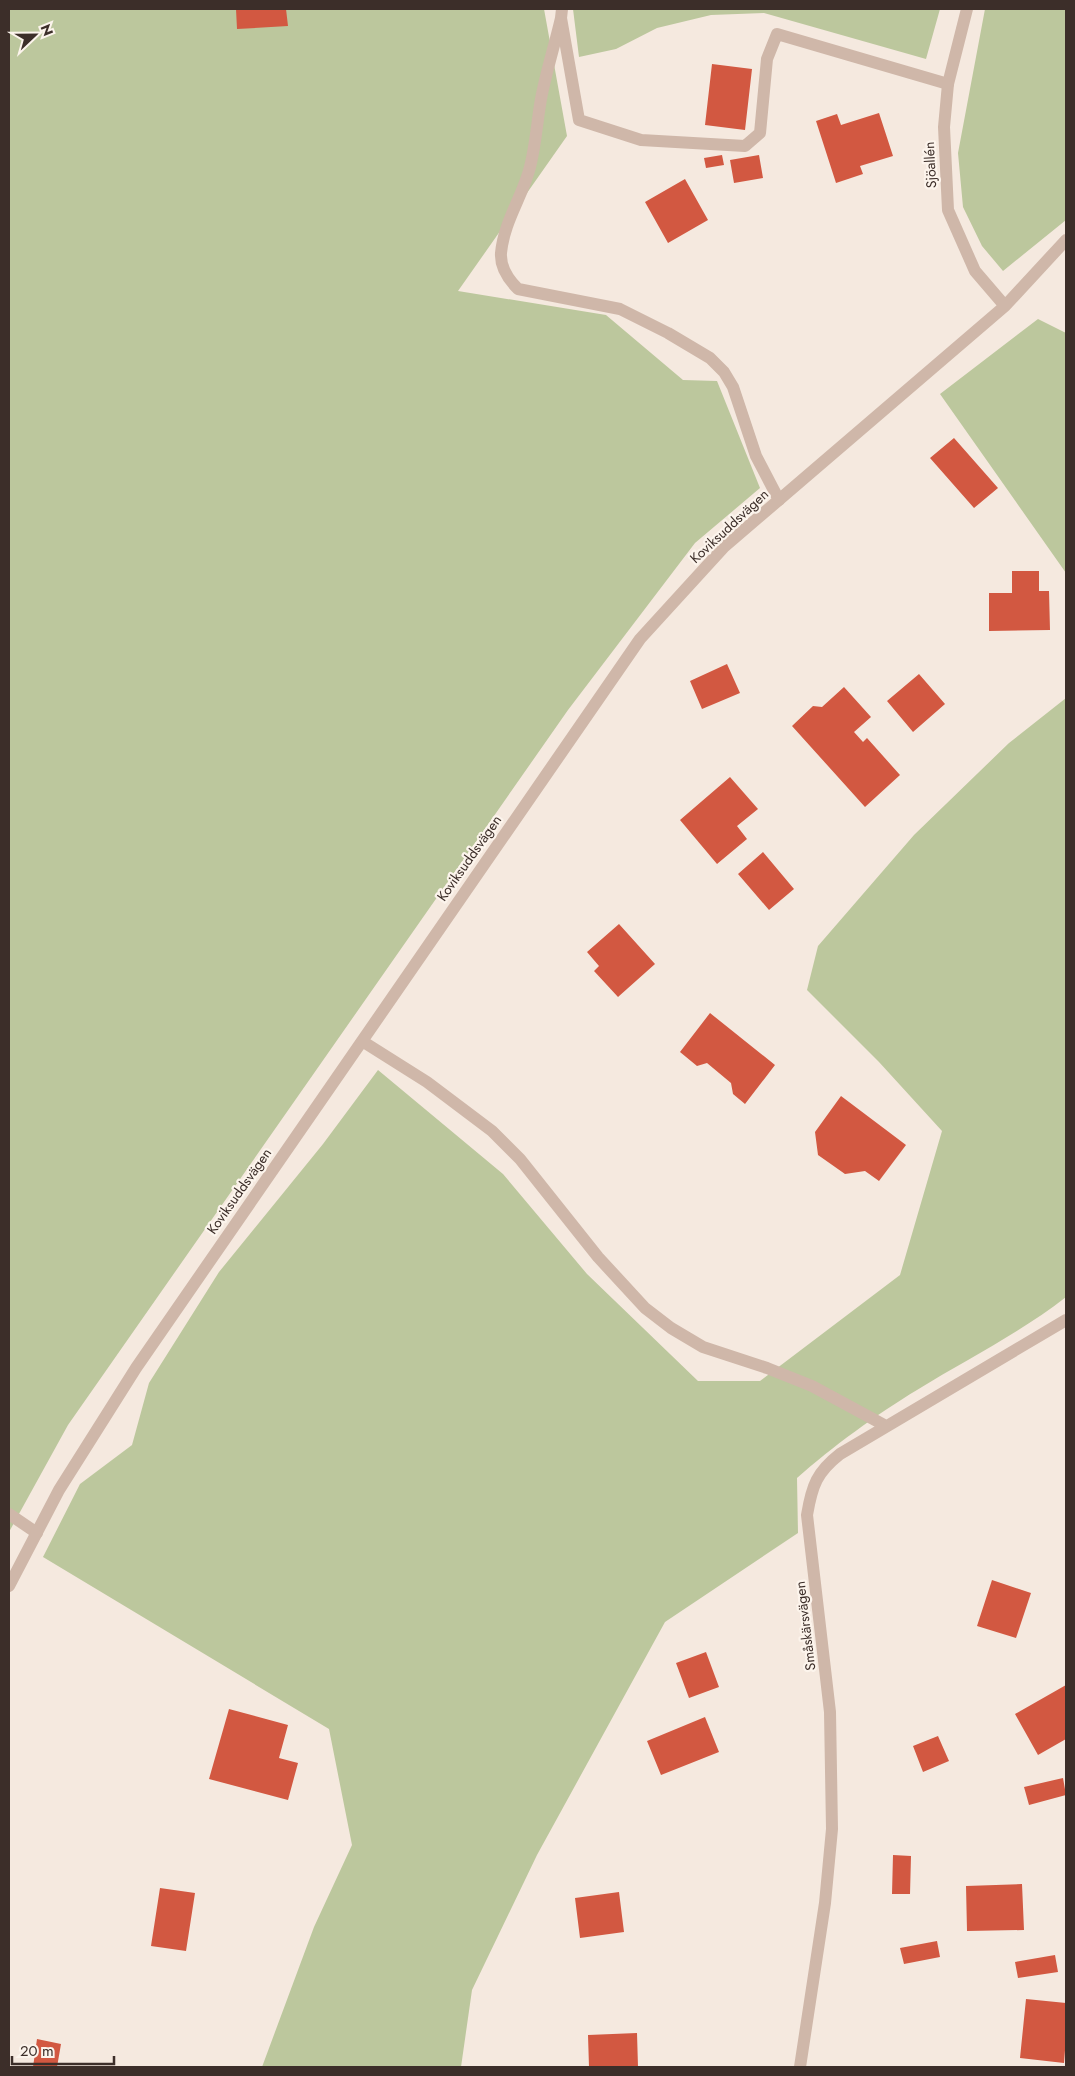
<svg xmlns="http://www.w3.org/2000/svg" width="1075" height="2076" font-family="Jost,sans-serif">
<rect width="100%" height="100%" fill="#f5e9df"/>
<path fill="#bcc79d" d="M 9,9 L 544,9 L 567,136 L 458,291 L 606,315 L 683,380 L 717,381 L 760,488 L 695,543 L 568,710 L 68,1425 L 9,1532 Z
M 573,9 L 940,9 L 926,59 L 764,13 L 711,15 L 657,28 L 616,49 L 579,57 Z
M 985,9 L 1066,9 L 1066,220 L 1003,271 L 982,246 L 963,207 L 958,153 Z
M 1038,319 L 1066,333 L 1066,573 L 940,394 Z
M 1066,698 L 1066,1297 C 1020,1333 967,1359 917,1390 C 877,1414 832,1447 797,1478 L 798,1533 L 665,1622 L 537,1855 L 472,1990 L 461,2067 L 262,2067 L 314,1927 L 352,1845 L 329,1729 L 43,1557 L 80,1484 L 132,1445 L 149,1383 L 219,1272 L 323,1144 L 378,1070 L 503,1174 L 587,1274 L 698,1381 L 760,1381 L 900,1275 L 942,1131 L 879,1062 L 807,990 L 818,946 L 914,835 L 1009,743 Z"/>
<path fill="#d25841" d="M 236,9 L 286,9 L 288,26 L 237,29 Z
M 712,64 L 752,69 L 745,130 L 705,125 Z
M 879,113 L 893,156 L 860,166 L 863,174 L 836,183 L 816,121 L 837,114 L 841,125 Z
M 722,155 L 724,165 L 706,168 L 704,158 Z
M 759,155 L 763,178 L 734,183 L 730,160 Z
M 685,179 L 708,220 L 668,243 L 645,202 Z
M 954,438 L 998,488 L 974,508 L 930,458 Z
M 1012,571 L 1039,571 L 1039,591 L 1049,591 L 1050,630 L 989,631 L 989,593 L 1012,593 Z
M 727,664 L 740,693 L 702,709 L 690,681 Z
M 919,674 L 945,704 L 913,732 L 887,701 Z
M 844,687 L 871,717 L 854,732 L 863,742 L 867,738 L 900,775 L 865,807 L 792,726 L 813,706 L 822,707 Z
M 730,777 L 758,809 L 737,826 L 747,839 L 717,864 L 680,820 Z
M 763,852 L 794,889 L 769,910 L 738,874 Z
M 619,924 L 655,964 L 618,997 L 594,971 L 599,966 L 587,952 Z
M 710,1013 L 775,1065 L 745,1104 L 733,1094 L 731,1083 L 707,1063 L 697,1066 L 680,1052 Z
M 841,1096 L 906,1145 L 879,1181 L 865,1171 L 845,1174 L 818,1155 L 815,1132 Z
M 992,1580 L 1031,1593 L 1016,1638 L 977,1626 Z
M 706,1652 L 719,1687 L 689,1698 L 676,1663 Z
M 1066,1685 L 1066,1739 L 1038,1755 L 1015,1714 Z
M 229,1709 L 288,1725 L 279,1758 L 298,1763 L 288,1800 L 209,1779 Z
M 705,1717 L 719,1752 L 661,1775 L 647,1741 Z
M 938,1736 L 949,1761 L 923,1772 L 913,1746 Z
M 1063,1778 L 1066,1795 L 1029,1805 L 1024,1787 Z
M 893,1855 L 911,1856 L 910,1894 L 892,1894 Z
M 1022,1884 L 1024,1930 L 967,1931 L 966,1886 Z
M 160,1888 L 195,1893 L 186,1951 L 151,1946 Z
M 619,1892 L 624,1932 L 580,1938 L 575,1898 Z
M 937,1941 L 940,1957 L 904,1964 L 900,1948 Z
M 1055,1955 L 1058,1972 L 1018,1978 L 1015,1962 Z
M 1026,1999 L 1066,2003 L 1066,2038 L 1064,2063 L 1020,2058 Z
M 637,2033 L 638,2067 L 589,2067 L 588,2035 Z
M 37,2039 L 61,2044 L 57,2067 L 33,2067 Z"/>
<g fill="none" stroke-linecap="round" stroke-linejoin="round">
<path stroke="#cfb7a9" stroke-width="12" d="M 562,9 L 561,18 L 579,120 L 641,140 L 745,146 L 760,133 L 767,59 L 777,34 L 948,84
M 561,18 C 555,44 546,72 541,99 C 537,121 536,144 530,167 C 523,196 504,221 501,253 C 500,267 509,280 518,289 L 620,309 L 668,333 L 710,358 L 724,372 L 733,387 L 756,456 L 779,500
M 9,1514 L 37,1533"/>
<path stroke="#cfb7a9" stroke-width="12" d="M 967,9 L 948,84 L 944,127 L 948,210 L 975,271 L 1005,306
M 362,1041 L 427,1082 L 492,1131 L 520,1159 L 598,1257 L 645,1308 L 671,1328 L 703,1347 L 767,1368 L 812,1386 L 886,1426
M 9,1586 L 59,1490 L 136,1368 L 640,639 L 724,547 L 1005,306 L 1066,240
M 800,2067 L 825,1903 L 832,1829 L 830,1712 L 807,1515 C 812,1485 817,1472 840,1454 L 1066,1320"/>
</g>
<g text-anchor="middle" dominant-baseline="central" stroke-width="4.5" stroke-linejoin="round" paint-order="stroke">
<g font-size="14" fill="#3c2e29" stroke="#fcf4ec">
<text transform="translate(930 165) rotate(-93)">Sjöallén</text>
<text transform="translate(729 526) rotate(-43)">Koviksuddsvägen</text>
<text transform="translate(469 858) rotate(-55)">Koviksuddsvägen</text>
<text transform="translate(239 1191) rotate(-55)">Koviksuddsvägen</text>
<text transform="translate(805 1626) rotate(-97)">Småskärsvägen</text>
</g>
</g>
<rect width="1075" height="2076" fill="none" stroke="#3c2e29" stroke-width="20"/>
<g transform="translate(35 35) rotate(68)" stroke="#fcf4ec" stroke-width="4" paint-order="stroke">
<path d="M0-4L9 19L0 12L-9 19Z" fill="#3c2e29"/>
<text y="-8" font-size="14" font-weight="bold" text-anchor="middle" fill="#3c2e29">N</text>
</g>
<path d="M12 2056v8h102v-8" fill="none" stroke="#3c2e29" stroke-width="2.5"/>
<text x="20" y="2056" font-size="15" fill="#3c2e29" stroke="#fcf4ec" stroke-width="4" paint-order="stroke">20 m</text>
</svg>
